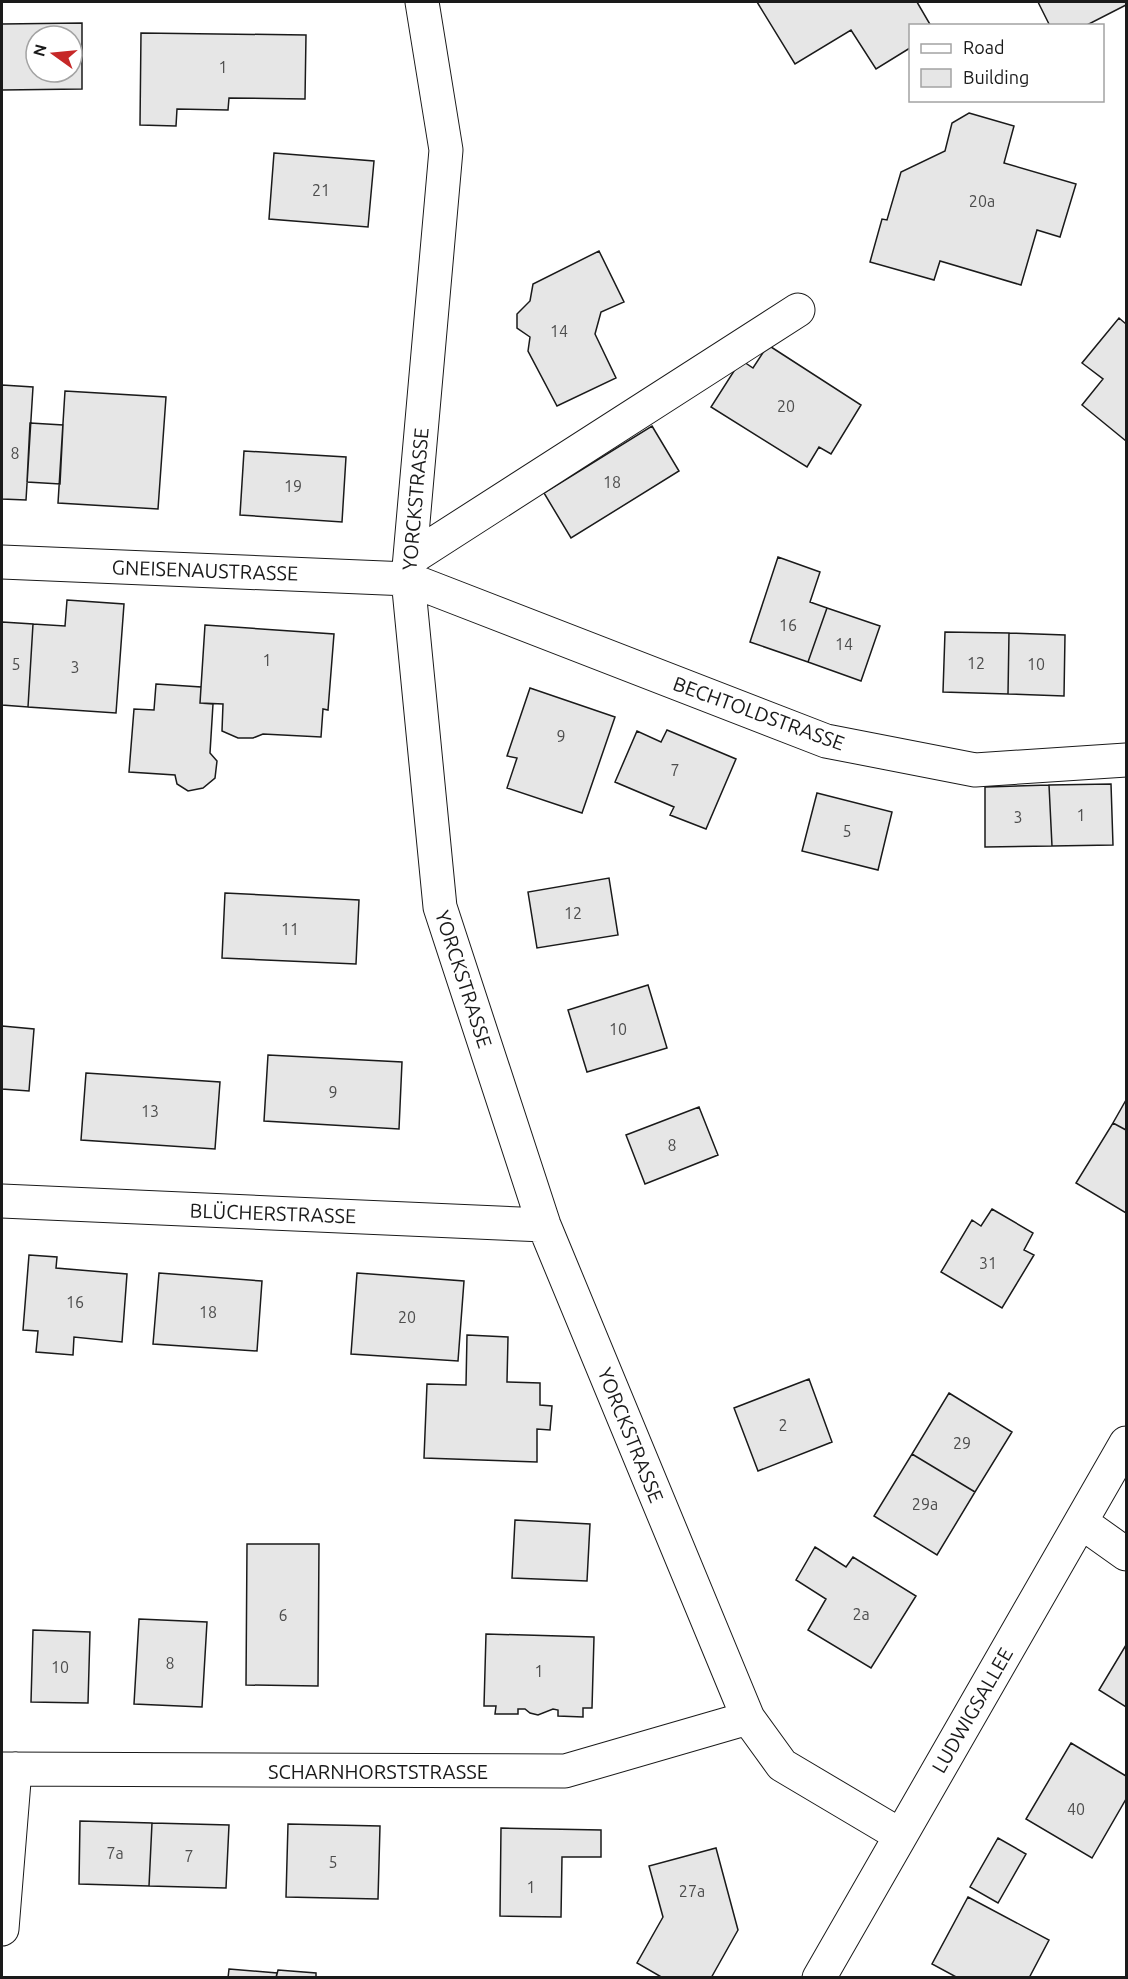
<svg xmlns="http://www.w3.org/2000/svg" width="1128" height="1979" font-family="Ubuntu,sans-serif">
<rect width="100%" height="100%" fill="#fff"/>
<path fill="#e6e6e6" stroke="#1a1a1a" stroke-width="1.5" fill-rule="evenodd" d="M 757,2 L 917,2 L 931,26 L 910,26 L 910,48 L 876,69 L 851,30 L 795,64 Z
M 1038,2 L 1126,2 L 1126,5 L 1085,26 L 1050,26 Z
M 82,23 L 82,89 L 2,90 L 2,24 ZM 36,36 L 72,36 L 72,72 L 36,72 Z
M 141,33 L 306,35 L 305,99 L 229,98 L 228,110 L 177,109 L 176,126 L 140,125 Z
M 969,113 L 1014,126 L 1004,163 L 1076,184 L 1060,237 L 1037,230 L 1021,285 L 940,261 L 934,280 L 870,262 L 882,219 L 887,220 L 901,172 L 945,151 L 952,123 Z
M 274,153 L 374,161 L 368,227 L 269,219 Z
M 599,251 L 624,302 L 601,312 L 595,334 L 616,378 L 557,406 L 528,351 L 530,337 L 517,328 L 517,314 L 530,301 L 533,284 Z
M 1119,318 L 1126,324 L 1126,441 L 1082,405 L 1103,379 L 1082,363 Z
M 768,345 L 861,405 L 831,454 L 819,447 L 807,467 L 711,407 L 741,360 L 753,368 Z
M 2,385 L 33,387 L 26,500 L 2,499 Z
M 65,391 L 166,397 L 158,509 L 58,503 Z
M 30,423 L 63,425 L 60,484 L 27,482 Z
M 652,426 L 679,471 L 571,538 L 544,493 Z
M 244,451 L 346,457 L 342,522 L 240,515 Z
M 778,557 L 820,572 L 810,602 L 827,608 L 808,662 L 750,642 Z
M 67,600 L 124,604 L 116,713 L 28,707 L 33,624 L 65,626 Z
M 827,608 L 880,626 L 861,681 L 808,662 Z
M 2,622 L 33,624 L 28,707 L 2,705 Z
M 205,625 L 334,634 L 328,710 L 323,709 L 321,737 L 263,734 L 253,738 L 238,738 L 222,731 L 223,704 L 200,703 Z
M 945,632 L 1009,633 L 1008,694 L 943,692 Z
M 1009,633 L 1065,635 L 1064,696 L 1008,694 Z
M 156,684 L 201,687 L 200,703 L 213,704 L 210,753 L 217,761 L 215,778 L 203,788 L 188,791 L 177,784 L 175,775 L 129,772 L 134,709 L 154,710 Z
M 530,688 L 615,717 L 582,813 L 507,788 L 517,758 L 507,756 Z
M 667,730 L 736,759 L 706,829 L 670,815 L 674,807 L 615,782 L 637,731 L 661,742 Z
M 1111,784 L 1113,845 L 1052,846 L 1049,785 Z
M 1049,785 L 1052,846 L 985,847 L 985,787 Z
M 817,793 L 892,812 L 878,870 L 802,851 Z
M 609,878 L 618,935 L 537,948 L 528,892 Z
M 225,893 L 359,900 L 356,964 L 222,958 Z
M 648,985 L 667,1048 L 587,1072 L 568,1010 Z
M 2,1026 L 34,1029 L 29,1091 L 2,1089 Z
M 268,1055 L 402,1062 L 399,1129 L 264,1121 Z
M 86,1073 L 220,1082 L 215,1149 L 81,1140 Z
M 1126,1100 L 1126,1130 L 1113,1123 Z
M 699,1107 L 718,1155 L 645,1184 L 626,1135 Z
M 1113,1123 L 1126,1130 L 1126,1213 L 1076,1183 Z
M 992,1209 L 1033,1233 L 1024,1250 L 1034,1255 L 1002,1308 L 941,1272 L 972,1220 L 981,1226 Z
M 29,1255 L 57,1257 L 56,1268 L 127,1274 L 122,1342 L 74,1337 L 73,1355 L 36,1352 L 38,1331 L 23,1330 Z
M 159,1273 L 262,1281 L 257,1351 L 153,1344 Z
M 357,1273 L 464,1281 L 458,1361 L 351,1354 Z
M 467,1335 L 508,1337 L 507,1382 L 540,1383 L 540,1405 L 552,1406 L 550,1430 L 537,1429 L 537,1462 L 424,1458 L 427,1384 L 466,1385 Z
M 809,1379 L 832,1442 L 758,1471 L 734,1408 Z
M 949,1393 L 1012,1432 L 975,1492 L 912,1454 Z
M 912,1454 L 975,1492 L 937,1555 L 874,1516 Z
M 515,1520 L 590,1524 L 587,1581 L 512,1578 Z
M 247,1544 L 319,1544 L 318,1686 L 246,1685 Z
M 815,1547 L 846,1567 L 853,1557 L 916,1596 L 871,1668 L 808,1630 L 826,1599 L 796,1580 Z
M 139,1619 L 207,1622 L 202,1707 L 134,1704 Z
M 33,1630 L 90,1632 L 88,1703 L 31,1702 Z
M 486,1634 L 594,1637 L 592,1708 L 583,1708 L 583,1717 L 558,1716 L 558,1710 L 553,1709 L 538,1715 L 530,1713 L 525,1709 L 518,1709 L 518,1714 L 495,1714 L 496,1706 L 484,1706 Z
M 1126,1645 L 1126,1707 L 1099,1690 Z
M 1071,1743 L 1126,1776 L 1126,1799 L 1092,1858 L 1026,1819 Z
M 80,1821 L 152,1823 L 149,1886 L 79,1884 Z
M 152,1823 L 229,1825 L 226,1888 L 149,1886 Z
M 288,1824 L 380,1826 L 378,1899 L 286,1897 Z
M 501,1828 L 601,1830 L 601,1857 L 562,1857 L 561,1917 L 500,1916 Z
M 998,1838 L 1026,1854 L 998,1903 L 970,1887 Z
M 716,1848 L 738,1930 L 711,1978 L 663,1978 L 637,1963 L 663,1917 L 649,1866 Z
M 968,1897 L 1049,1940 L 1029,1978 L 958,1978 L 932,1964 Z
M 229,1969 L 277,1973 L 276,1978 L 228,1978 Z
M 278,1970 L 316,1973 L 316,1978 L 276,1978 Z"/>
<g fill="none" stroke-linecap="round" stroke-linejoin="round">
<defs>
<path id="minor" d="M 422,2 L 446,150 L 408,579 L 440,907 L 544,1225 L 748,1718 L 782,1765 L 900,1835
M 410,559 L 798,310
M 2,562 L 408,579 L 826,741 L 975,770 L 1126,760
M 2,1201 L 544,1225
M 1081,1522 L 1126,1554
M 2,1769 L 565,1771 L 748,1718
M 2,1929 L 15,1769
M 819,1978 L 1126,1443"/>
</defs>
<use href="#minor" stroke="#1a1a1a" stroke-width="35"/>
<use href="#minor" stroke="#fff" stroke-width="33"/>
</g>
<g text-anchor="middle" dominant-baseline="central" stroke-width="4.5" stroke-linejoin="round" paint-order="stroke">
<g font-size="16" fill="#4d4d4d">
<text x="223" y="67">1</text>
<text x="321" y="190">21</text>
<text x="982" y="201">20a</text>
<text x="559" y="331">14</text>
<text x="786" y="406">20</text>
<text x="15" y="453">8</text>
<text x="612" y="482">18</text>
<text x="293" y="486">19</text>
<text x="788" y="625">16</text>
<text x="844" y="644">14</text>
<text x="267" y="660">1</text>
<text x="976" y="663">12</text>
<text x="16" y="664">5</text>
<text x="1036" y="664">10</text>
<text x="75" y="667">3</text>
<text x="561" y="736">9</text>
<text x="675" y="770">7</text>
<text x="1081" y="815">1</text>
<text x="1018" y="817">3</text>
<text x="847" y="831">5</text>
<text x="573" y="913">12</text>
<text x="290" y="929">11</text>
<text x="618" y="1029">10</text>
<text x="333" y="1092">9</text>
<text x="150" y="1111">13</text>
<text x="672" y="1145">8</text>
<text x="988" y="1263">31</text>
<text x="75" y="1302">16</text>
<text x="208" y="1312">18</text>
<text x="407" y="1317">20</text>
<text x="783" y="1425">2</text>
<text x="962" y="1443">29</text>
<text x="925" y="1504">29a</text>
<text x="861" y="1614">2a</text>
<text x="283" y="1615">6</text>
<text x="170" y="1663">8</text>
<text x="60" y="1667">10</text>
<text x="539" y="1671">1</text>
<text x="1076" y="1809">40</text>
<text x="115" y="1853">7a</text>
<text x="189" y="1856">7</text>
<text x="333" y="1862">5</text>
<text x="531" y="1887">1</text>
<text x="692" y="1891">27a</text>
</g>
<g font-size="20" fill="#1a1a1a" stroke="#fff">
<text transform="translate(415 499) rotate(-85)">YORCKSTRASSE</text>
<text transform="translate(205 570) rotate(2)">GNEISENAUSTRASSE</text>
<text transform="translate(759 713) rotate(20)">BECHTOLDSTRASSE</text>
<text transform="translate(464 979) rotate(72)">YORCKSTRASSE</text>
<text transform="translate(273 1213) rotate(2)">BLÜCHERSTRASSE</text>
<text transform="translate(631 1435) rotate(68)">YORCKSTRASSE</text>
<text transform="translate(972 1710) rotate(-60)">LUDWIGSALLEE</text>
<text x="378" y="1771">SCHARNHORSTSTRASSE</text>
</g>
</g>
<rect width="1128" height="1979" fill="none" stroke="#1a1a1a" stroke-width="6"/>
<rect x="909" y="24" width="195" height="78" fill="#ffffff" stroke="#a3a3a3" stroke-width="1.5"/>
<rect x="921" y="44" width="30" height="9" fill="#ffffff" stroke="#a3a3a3" stroke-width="1.5"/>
<text x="963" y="54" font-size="18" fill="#1a1a1a">Road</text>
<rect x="921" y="69" width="30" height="18" fill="#e6e6e6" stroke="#a3a3a3" stroke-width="1.5"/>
<text x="963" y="84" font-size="18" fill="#1a1a1a">Building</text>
<g transform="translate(54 54) rotate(285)"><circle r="28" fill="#ffffff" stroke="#a3a3a3" stroke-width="1.5"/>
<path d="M0-4.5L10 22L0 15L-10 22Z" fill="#c62828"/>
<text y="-9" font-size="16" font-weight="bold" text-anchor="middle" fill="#1a1a1a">N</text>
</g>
</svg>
